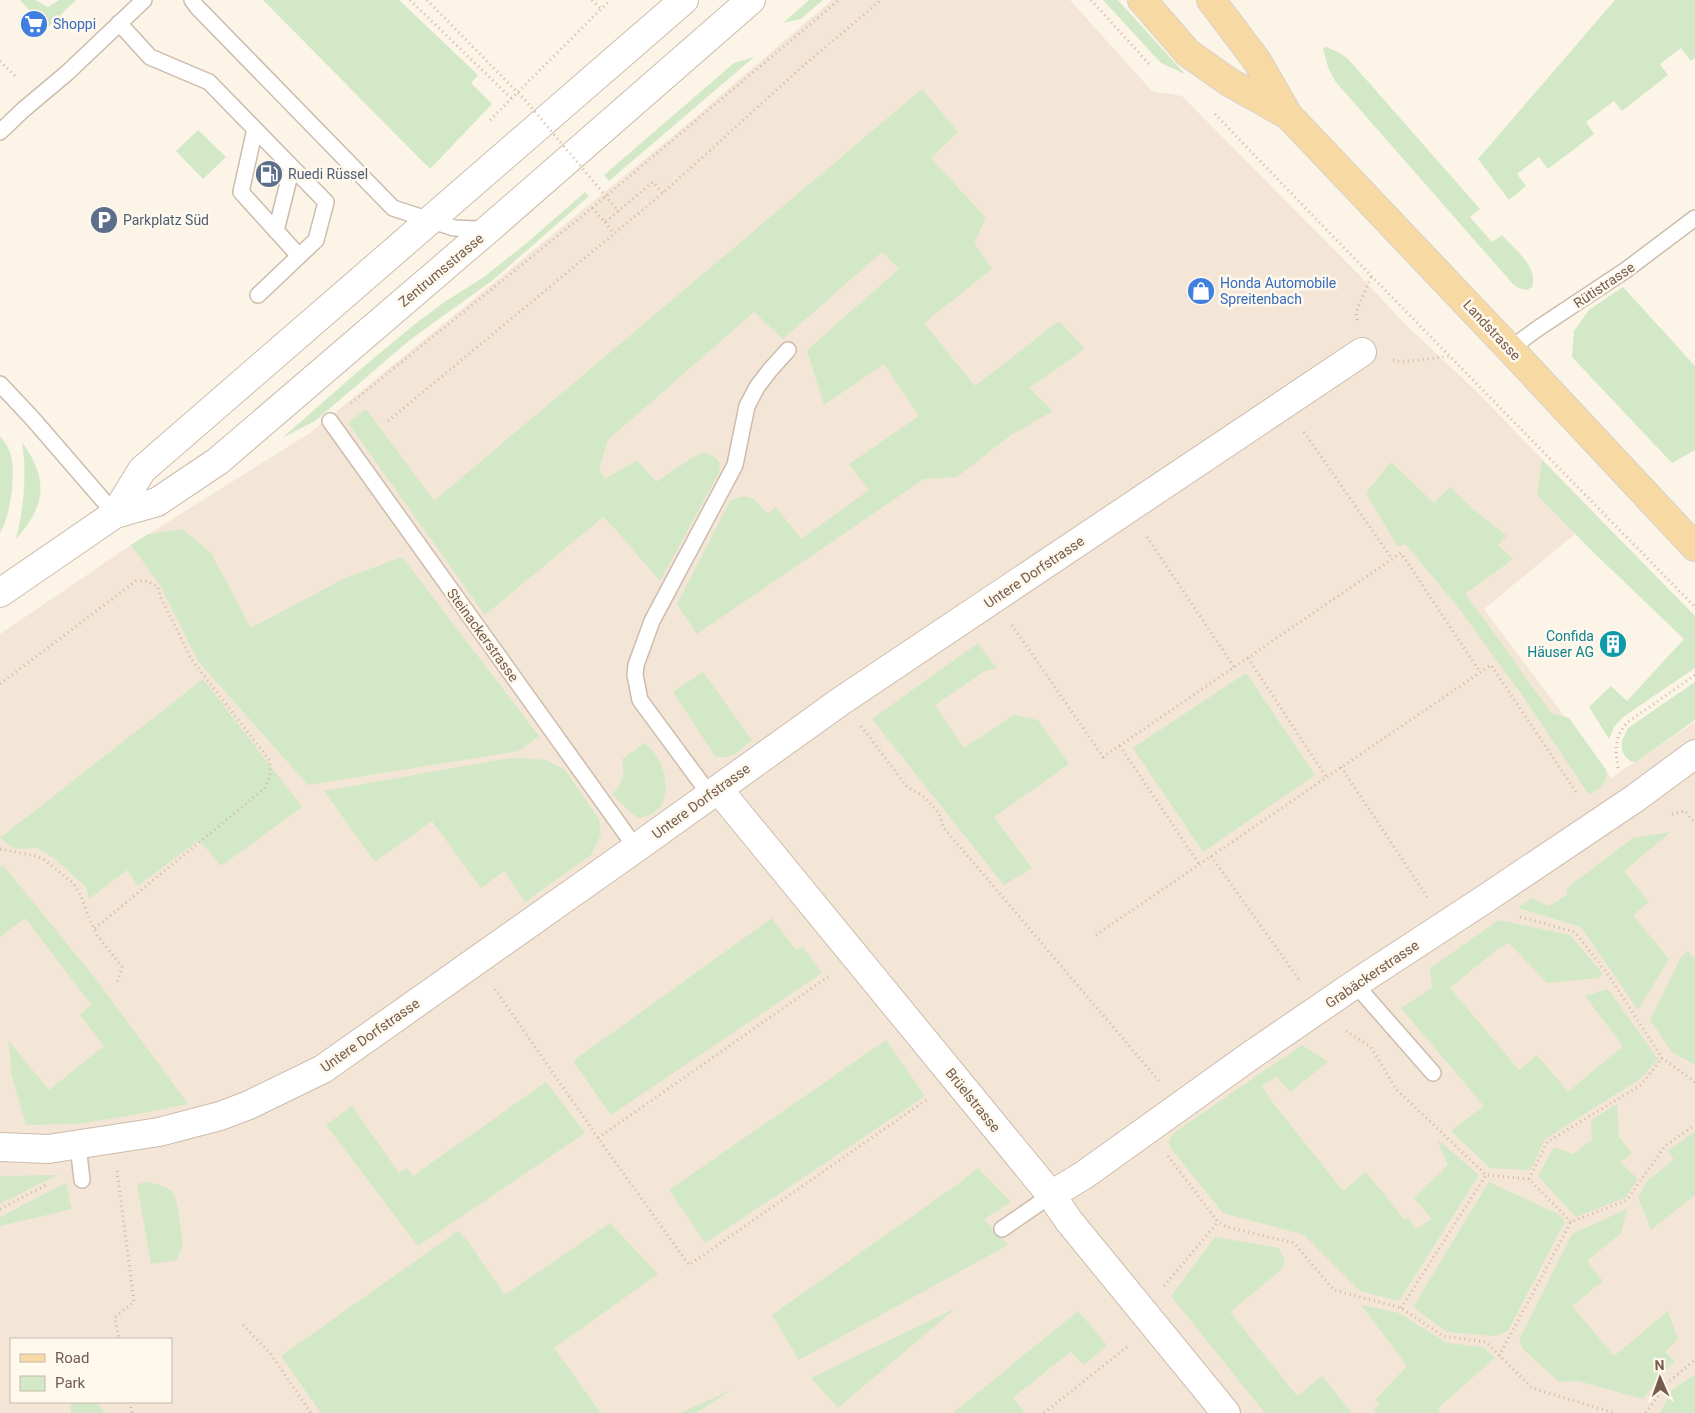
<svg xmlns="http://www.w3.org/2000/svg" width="1695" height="1413" font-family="Roboto,sans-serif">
<rect width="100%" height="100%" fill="#fbf4e7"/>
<path fill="#f3e6d6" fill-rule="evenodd" d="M 832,0 L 1070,0 L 1152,91 L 1182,96 L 1360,276 L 1405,324 L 1476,391 L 1597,516 L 1484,609 L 1611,778 L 1695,722 L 1695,1413 L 0,1413 L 0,634 L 131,545 L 310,433 L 678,132 ZM 11,1339 L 171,1339 L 171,1402 L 11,1402 Z"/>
<path fill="#d3e8c6" d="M 20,0 L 35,0 L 48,7 L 59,0 L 76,0 L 46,29 Z
M 263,0 L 399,0 L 478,75 L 471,83 L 492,104 L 430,169 Z
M 809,0 L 823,0 L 801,19 L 783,23 Z
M 1103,0 L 1118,0 L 1185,74 L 1161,63 Z
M 1615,0 L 1695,0 L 1695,58 L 1691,61 L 1681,48 L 1660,64 L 1668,75 L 1622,111 L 1614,101 L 1586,122 L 1594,134 L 1548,169 L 1539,157 L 1517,174 L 1526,186 L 1509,200 L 1478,159 Z
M 1326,47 L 1340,53 L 1348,59 L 1480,209 L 1470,217 L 1492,242 L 1502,235 C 1514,249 1539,267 1532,287 L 1527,290 C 1521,289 1518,288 1513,284 L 1335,81 L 1328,67 L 1323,48 Z
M 754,57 L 609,181 L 604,175 L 734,63 Z
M 922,89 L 958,132 L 931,158 L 986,218 L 974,243 L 992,269 L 924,323 L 975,386 L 1059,321 L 1085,349 L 1029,388 L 1053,411 L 1011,435 L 957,477 L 924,479 L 697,634 L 677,604 L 730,501 C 751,491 754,499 768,514 L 776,507 L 801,539 L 869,490 L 849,464 L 919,416 L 884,364 L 824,405 L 807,350 L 899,269 L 882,252 L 783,339 L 754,312 L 608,440 L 599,469 L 605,479 L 637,460 L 656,482 L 692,458 L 704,452 L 715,457 L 720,464 L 719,473 L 660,581 L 616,530 L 603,517 L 485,615 L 348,423 L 366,409 L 434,501 Z
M 198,130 L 226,157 L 203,179 L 176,151 Z
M 585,192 L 589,196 L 493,280 L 411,339 L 315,421 L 282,438 L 362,368 L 410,328 L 443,303 L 484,277 L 528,242 Z
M 1623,287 L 1695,366 L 1695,450 L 1672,463 L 1572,357 L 1574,331 L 1589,310 Z
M 0,436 C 5,442 9,448 11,456 C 16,475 10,517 0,533 Z
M 22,442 C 49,480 46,505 16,539 C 24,507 27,475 22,442 Z
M 1542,460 L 1695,616 L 1695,668 L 1623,717 L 1614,727 L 1609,739 L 1589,707 L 1611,686 L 1627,701 L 1684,639 L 1593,552 L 1537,495 Z
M 1391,462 L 1434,503 L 1450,487 L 1473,509 L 1507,536 L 1498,545 L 1513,559 L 1465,594 L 1487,623 L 1551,713 L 1569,718 L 1607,771 C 1606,786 1601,787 1589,795 L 1522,695 L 1454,602 L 1405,544 L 1398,547 L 1366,493 Z
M 182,529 L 211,553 L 251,628 L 343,579 L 402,557 L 539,736 L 519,751 L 308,785 L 198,661 L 160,585 L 131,545 L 148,534 Z
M 978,643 L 997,668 L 985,671 L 935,705 L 964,748 L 1014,715 L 1038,720 L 1069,764 L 994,817 L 1032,868 L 1004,885 L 872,719 Z
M 703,672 L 752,740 C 738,751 734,760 715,756 L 673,692 Z
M 1246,673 L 1315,775 L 1203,852 L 1133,748 Z
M 203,679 L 302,807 L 221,866 L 199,840 L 138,886 L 127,870 L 89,899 L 86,887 L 54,858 L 37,848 L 15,849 L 0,838 Z
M 1695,682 L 1695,720 L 1636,762 L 1630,761 L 1624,755 L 1622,749 L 1622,741 L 1628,728 Z
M 645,743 C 649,748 655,753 658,758 C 665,772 670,793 660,807 C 656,813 646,817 639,818 L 630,812 L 612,794 C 623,783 625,774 622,759 Z
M 522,758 L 546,760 L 565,770 L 599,819 L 601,834 L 591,855 L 525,902 L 504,871 L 481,888 L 432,821 L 375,862 L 324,791 L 504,759 Z
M 1671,832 L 1624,871 L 1649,902 L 1633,915 L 1669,959 L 1638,1010 L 1581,927 L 1518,908 L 1531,898 L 1549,906 L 1568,894 L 1566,889 L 1633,838 Z
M 3,865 L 98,982 L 188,1104 L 128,1116 L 76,1124 L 26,1125 L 11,1073 L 11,1061 L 8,1040 L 49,1090 L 104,1046 L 80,1015 L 91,1004 L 25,918 L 0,937 L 0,867 Z
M 772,918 L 796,950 L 803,947 L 822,973 L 611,1115 L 573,1061 Z
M 1499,920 L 1570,935 L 1603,974 L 1598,978 L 1547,983 L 1509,943 L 1500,947 L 1450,988 L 1519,1070 L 1537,1055 L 1568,1092 L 1623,1046 L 1585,996 L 1608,989 L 1658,1059 L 1640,1079 L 1545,1139 L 1531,1170 L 1490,1168 L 1451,1131 L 1484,1106 L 1401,1008 L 1432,988 L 1430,968 Z
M 1688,951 L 1695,958 L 1695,1065 L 1672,1052 L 1650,1020 L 1681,957 Z
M 886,1040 L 925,1096 L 705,1243 L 669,1190 Z
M 1302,1045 L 1328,1062 L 1290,1092 L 1276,1076 L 1262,1086 L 1273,1103 L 1343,1191 L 1366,1172 L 1404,1219 L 1407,1217 L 1416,1229 L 1432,1219 L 1414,1198 L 1448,1165 L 1437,1139 L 1479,1175 L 1399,1301 L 1360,1291 L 1304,1235 L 1223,1213 L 1170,1147 L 1169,1140 L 1175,1132 Z
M 546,1082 L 585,1133 L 418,1246 L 326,1125 L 352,1106 L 399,1173 L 407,1168 L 413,1176 Z
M 1617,1104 L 1619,1137 L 1632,1154 L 1620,1162 L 1638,1179 L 1625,1198 L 1576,1217 L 1538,1176 L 1554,1147 L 1573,1154 L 1592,1140 L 1591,1120 Z
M 1695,1131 L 1695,1195 L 1651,1230 L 1638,1197 L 1648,1180 L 1674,1160 L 1668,1151 Z
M 978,1168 L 1011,1202 L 984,1219 L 1008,1245 L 799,1360 L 772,1315 L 958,1184 Z
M 57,1175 L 0,1204 L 0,1176 Z
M 148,1182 L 166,1187 L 173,1192 L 177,1203 L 183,1245 L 177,1260 L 151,1264 L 137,1184 Z
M 1489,1182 L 1558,1214 L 1565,1221 L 1508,1331 L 1494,1336 L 1447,1332 L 1413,1307 Z
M 66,1183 L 72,1209 L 0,1226 L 0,1217 Z
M 1627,1209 L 1621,1233 L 1587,1261 L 1603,1281 L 1572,1306 L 1614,1356 L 1668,1311 L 1678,1339 L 1665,1352 L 1675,1361 L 1661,1375 L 1643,1399 L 1578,1381 L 1559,1382 L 1523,1349 L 1519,1340 L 1572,1234 Z
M 610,1223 L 658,1274 L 554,1348 L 601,1413 L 321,1413 L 281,1356 L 458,1231 L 466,1239 L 505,1295 Z
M 1215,1237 L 1279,1248 L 1285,1261 L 1281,1270 L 1230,1312 L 1297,1396 L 1322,1376 L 1352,1413 L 1265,1413 L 1171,1296 Z
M 1361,1305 L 1399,1313 L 1447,1343 L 1483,1347 L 1495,1358 L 1438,1408 L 1441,1413 L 1376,1413 L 1373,1410 L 1379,1405 L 1376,1399 L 1407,1366 Z
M 956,1308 L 838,1408 L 811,1378 Z
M 1078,1311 L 1107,1345 L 1084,1365 L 1071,1352 L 1013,1397 L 1025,1413 L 953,1413 Z
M 1695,1374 L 1695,1413 L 1660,1413 L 1672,1390 Z
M 733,1389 L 696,1413 L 680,1413 Z
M 71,1402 L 95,1402 L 106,1413 L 71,1413 Z"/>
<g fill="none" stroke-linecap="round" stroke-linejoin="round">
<defs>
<path id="service" d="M 192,0 L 197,7 L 393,208 L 454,228 L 475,229 L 487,227
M 119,23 L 150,57 L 209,82 L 326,202 L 316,240 L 258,295
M 255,129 L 241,192 L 299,256
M 0,132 L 23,110 L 67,73 L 144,0
M 276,231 L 292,167
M 1510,349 L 1537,329 L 1626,270 L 1695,218
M 0,384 L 32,418 L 115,514
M 330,421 L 636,848
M 710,795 L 640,700 L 635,675 L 636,665 L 652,621 L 735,465 L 747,406 L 757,387 L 770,370 L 788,350
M 1355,984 L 1433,1073
M 78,1145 L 82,1180
M 1002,1229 L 1051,1195"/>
<path id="minor" d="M 718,789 L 1051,1195 L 1069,1221 L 1226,1413
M 0,1147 L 48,1149 L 159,1132 L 220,1116 L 249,1105 L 323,1069 L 636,848 L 841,701 L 1362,352
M 1051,1195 L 1084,1175 L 1250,1056 L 1355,984 L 1485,899 L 1634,799 L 1695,754"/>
<path id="tertiary" d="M 115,514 L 142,470 L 684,0
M 0,593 L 115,514 L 157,502 L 218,461 L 492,226 L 751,0"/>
<path id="primary" d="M 1142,0 L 1188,53 L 1229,82 L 1286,114
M 1211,0 L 1257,61 L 1288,115 L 1510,349 L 1695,547"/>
</defs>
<use href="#service" stroke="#cdbcad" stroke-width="18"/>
<use href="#minor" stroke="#cdbcad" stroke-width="30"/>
<use href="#tertiary" stroke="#cdbcad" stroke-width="30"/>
<use href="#primary" stroke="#d8d1cd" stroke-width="30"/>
<path stroke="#d4b7a3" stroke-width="3" stroke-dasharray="1 4" stroke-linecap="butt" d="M 410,0 L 512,99
M 592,0 L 601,9
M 1091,0 L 1151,66
M 0,61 L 17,78
M 1215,114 C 1374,280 1535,443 1695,607
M 490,120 L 610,0
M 592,208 L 605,222 L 653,182 L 663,193
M 605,222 L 614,234
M 1357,320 L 1356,312 L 1371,277
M 1393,360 L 1402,362 L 1451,356
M 351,403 L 592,208 L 839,0
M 388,421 L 663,193 L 803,66 L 881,0
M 1304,432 L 1392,559
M 1147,537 L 1234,667
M 1012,625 L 1103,757 L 1401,553 L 1480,672
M 1248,658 L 1326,777
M 0,684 L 136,581 C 145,580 150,582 158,587 L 160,596 L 192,660 L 270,761 L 270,777 L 265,788 L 94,929
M 861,726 L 907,787 L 922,795 L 939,813 L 943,827 L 1159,1081
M 1120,746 L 1199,864
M 1341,767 L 1428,898
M 1618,768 C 1615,749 1614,737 1628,722 L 1695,675
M 1672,814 L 1685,811 L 1695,823
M 0,849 L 36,856 L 45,860 L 73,883 L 81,896 L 89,918 L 97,935 L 122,967 L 117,982
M 1211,856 L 1300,981
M 1520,917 L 1575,932 L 1609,976 L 1662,1058 L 1695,1082
M 1096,935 L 1491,665 L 1578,795
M 495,989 L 598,1138 L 689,1265 L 929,1098
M 1346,1031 L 1371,1047 L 1396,1089 L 1486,1175 L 1529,1179 L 1571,1222
M 598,1138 L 829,976
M 1168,1156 L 1218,1222 L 1227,1227 L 1294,1243 L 1334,1290 L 1401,1308 L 1443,1336 L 1486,1342 L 1532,1388 L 1614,1413
M 117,1171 L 134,1302 L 115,1317 L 119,1339
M 1529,1179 L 1547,1142 L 1641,1085 L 1662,1058
M 0,1209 L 48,1184
M 1164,1286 L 1218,1222
M 1401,1308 L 1486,1175
M 243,1325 L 270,1353 L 311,1413
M 1499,1356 L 1571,1222 L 1627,1200 L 1665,1146 L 1695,1125
M 130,1402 L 132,1413
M 1044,1413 L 1128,1346
M 1646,1413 L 1666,1384 L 1695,1360"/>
<use href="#service" stroke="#fff" stroke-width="15"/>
<use href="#minor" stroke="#fff" stroke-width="28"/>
<use href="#tertiary" stroke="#fff" stroke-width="28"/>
<use href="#primary" stroke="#f6d9a3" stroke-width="28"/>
<path stroke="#d4b7a3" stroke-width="3" stroke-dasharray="1 4" stroke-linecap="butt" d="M 427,0 L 526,101 L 619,212"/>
</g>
<defs>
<symbol id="supermarket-disc" viewBox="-11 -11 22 22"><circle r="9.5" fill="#3f7fe0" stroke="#fef8ed"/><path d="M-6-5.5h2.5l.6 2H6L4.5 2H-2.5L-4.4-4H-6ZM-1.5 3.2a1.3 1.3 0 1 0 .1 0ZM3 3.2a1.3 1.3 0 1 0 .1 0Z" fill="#fff"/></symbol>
<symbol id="fuel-disc" viewBox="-11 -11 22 22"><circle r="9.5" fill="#5c6f8a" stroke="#fef8ed"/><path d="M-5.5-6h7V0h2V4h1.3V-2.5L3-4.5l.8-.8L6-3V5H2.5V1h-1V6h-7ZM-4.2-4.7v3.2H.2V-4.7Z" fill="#fff"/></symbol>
<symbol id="parking-disc" viewBox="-11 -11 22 22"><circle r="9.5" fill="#5c6f8a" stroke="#fef8ed"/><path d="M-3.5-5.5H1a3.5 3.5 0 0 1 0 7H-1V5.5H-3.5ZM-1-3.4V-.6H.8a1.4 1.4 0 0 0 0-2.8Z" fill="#fff"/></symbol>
<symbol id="shop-disc" viewBox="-11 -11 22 22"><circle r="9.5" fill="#3f7fe0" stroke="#fef8ed"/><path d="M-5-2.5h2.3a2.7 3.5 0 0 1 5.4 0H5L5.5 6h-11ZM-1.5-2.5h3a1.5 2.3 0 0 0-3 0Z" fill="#fff"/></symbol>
<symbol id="building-disc" viewBox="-11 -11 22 22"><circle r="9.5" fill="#0f9aa8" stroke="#fef8ed"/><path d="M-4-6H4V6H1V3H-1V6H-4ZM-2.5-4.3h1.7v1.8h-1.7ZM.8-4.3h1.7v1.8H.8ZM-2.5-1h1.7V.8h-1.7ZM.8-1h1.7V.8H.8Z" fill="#fff"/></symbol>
</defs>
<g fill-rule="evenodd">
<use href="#supermarket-disc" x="18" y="8" width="32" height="32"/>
<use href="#fuel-disc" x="253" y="158" width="32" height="32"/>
<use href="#parking-disc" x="88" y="204" width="32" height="32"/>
<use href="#shop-disc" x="1185" y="275" width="32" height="32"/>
<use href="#building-disc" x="1597" y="628" width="32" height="32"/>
</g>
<g text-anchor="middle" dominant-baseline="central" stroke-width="5" stroke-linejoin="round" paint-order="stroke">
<g font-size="14" fill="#366cbe" stroke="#fef8ed" text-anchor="start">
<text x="53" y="24">Shoppi</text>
<text x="1220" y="283">Honda Automobile<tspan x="1220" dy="16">Spreitenbach</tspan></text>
</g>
<g font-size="14" fill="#4e5e75" stroke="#fef8ed" text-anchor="start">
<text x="288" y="174">Ruedi Rüssel</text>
<text x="123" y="220">Parkplatz Süd</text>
</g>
<g font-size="14" fill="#745b4c" stroke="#fef8ed">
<text transform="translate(441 270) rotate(-40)">Zentrumsstrasse</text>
<text transform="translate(1604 285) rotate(-34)">Rütistrasse</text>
<text transform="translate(1492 330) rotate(47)">Landstrasse</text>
<text transform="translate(1034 572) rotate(-34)">Untere Dorfstrasse</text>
<text transform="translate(483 635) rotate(54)">Steinackerstrasse</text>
<text transform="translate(701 801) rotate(-36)">Untere Dorfstrasse</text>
<text transform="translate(1372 974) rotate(-34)">Grabäckerstrasse</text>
<text transform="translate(370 1035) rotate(-35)">Untere Dorfstrasse</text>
<text transform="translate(973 1100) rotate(51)">Brüelstrasse</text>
</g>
<g font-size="14" fill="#0d838f" stroke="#fef8ed" text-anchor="end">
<text x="1594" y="636">Confida<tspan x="1594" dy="16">Häuser AG</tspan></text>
</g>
</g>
<rect x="10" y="1338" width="162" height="65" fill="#fef8ed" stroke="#c7b9ad"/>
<rect x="20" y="1354" width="25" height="8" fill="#f6d9a3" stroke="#c7b9ad"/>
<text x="55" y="1363" font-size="15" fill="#745b4c">Road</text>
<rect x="20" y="1376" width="25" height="15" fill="#d3e8c6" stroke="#c7b9ad"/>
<text x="55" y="1388" font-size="15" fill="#745b4c">Park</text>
<g transform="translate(1660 1378) rotate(358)" stroke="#fef8ed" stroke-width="4" paint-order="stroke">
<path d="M0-4L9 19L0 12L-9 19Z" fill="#745b4c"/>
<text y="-8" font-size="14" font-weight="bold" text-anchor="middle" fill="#745b4c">N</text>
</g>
</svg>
